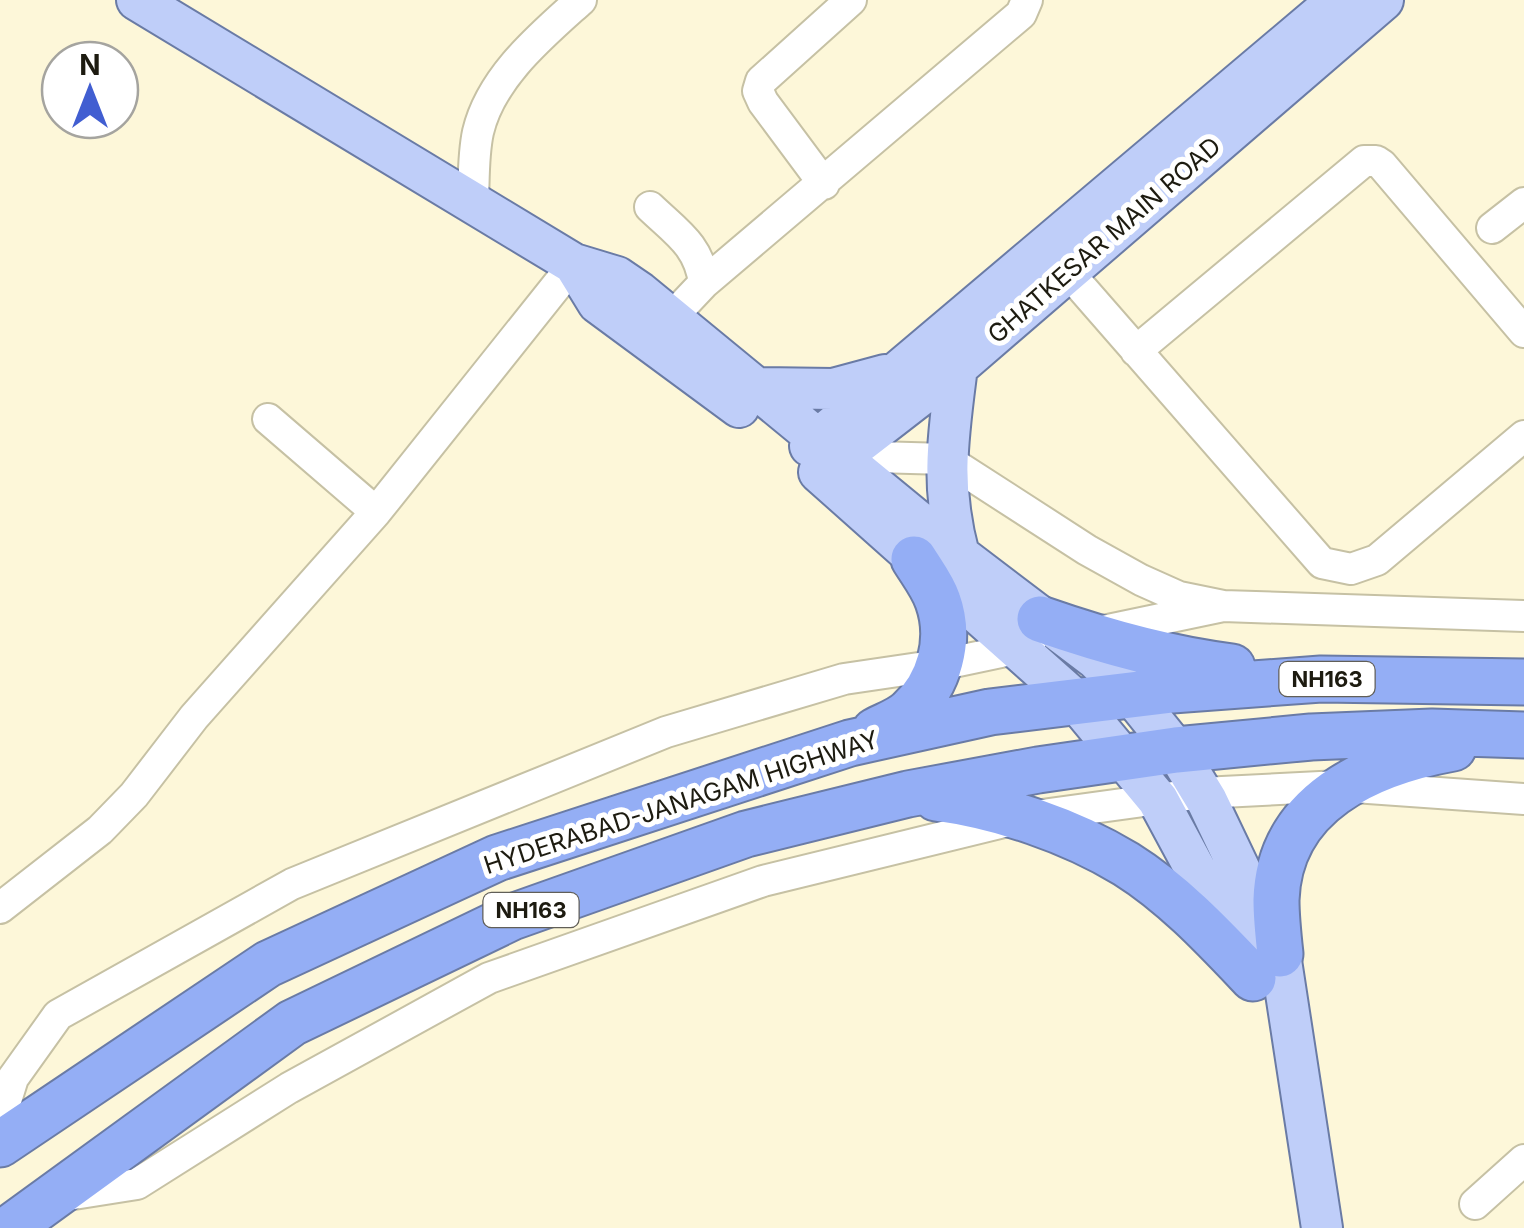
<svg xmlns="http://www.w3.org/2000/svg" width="1524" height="1228" font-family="Inter,sans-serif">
<rect width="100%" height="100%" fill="#fdf7d9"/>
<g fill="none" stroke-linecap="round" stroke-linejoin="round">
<defs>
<path id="minor" d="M 824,184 L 763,102 L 758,91 L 761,81 L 851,0
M 473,202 C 474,179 473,155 478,132 C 491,77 541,36 581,0
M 650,207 C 676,232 699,245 704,283
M 1492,228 L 1524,203
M 1067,271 L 1322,563 L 1351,569 L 1377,560 L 1524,436
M 671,318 L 704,283 L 1021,14 L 1027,0
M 1136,351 L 1364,161 L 1376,161 L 1382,165 L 1524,332
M 268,419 L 376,512 L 574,264
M 840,456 L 946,459 L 1087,550 L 1141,580 L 1179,597 L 1223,606 L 1524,616
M 1094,633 L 1223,606
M 0,908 L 100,830 L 134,795 L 194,717 L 376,512
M 0,1120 L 13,1078 L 58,1015 L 292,884 L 666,732 L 844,679 L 939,665 L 1030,646
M 61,1196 L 137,1184 L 289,1088 L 489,978 L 763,881 L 1020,818 L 1202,793 L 1340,786 L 1524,799
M 1475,1204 L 1524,1160"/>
<path id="major" d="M 137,0 L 574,264 L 617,277 L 639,292 L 959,555 L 1096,659 L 1131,694 L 1176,750 L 1207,801 L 1280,954 L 1322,1228
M 574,264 L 598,303 L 739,407
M 957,367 C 948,437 940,485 959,555
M 758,388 L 833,389 L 885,375
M 810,446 L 1338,0
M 819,472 L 1075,700 L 1158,800 L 1243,958
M 820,473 L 957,367 L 1383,0"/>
<path id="highway" d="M 1040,619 C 1103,641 1166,659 1232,667
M 875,731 C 886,725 901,720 910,711 C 939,684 952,640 938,601 C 933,586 922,572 914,559
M 936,798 C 1001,807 1070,830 1126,864 C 1174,894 1214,937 1253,978
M 1280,954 C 1278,936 1276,918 1276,900 C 1279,802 1370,763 1453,748
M 0,1144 L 268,964 L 497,858 L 850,743 L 990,712 L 1172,690 L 1321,679 L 1524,682
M 10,1228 L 292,1023 L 512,917 L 746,834 L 908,794 L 1038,770 L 1176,750 L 1311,737 L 1432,732 L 1524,735"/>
</defs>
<use href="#minor" stroke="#c6c1a4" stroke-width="34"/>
<use href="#major" stroke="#6a7ba5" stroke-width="44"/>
<use href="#highway" stroke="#6a7ba5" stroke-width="49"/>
<use href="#minor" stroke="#fff" stroke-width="30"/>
<use href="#major" stroke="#bfcef9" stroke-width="40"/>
<use href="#highway" stroke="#94aef5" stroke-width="45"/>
</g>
<g text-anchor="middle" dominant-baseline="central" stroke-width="10" stroke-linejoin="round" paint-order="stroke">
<g fill="#fff" stroke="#615f58" stroke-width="2.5">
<rect x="1279.5" y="662" width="95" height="34" rx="8"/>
<rect x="483.5" y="893" width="95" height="34" rx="8"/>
</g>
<g font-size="22" font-weight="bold" fill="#1d1b10">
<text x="1327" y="679">NH163</text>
<text x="531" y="910">NH163</text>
</g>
<g font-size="25" fill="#1d1b10" stroke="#fff">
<text transform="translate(1104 240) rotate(-41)">GHATKESAR MAIN ROAD</text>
<text transform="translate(681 802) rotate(-18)">HYDERABAD-JANAGAM HIGHWAY</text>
</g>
</g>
<g transform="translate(90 90)"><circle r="48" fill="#ffffff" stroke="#a5a49f" stroke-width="2.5"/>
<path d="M0-8L18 38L0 25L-18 38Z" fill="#415ed1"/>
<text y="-15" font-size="28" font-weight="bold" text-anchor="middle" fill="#1d1b10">N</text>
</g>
</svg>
